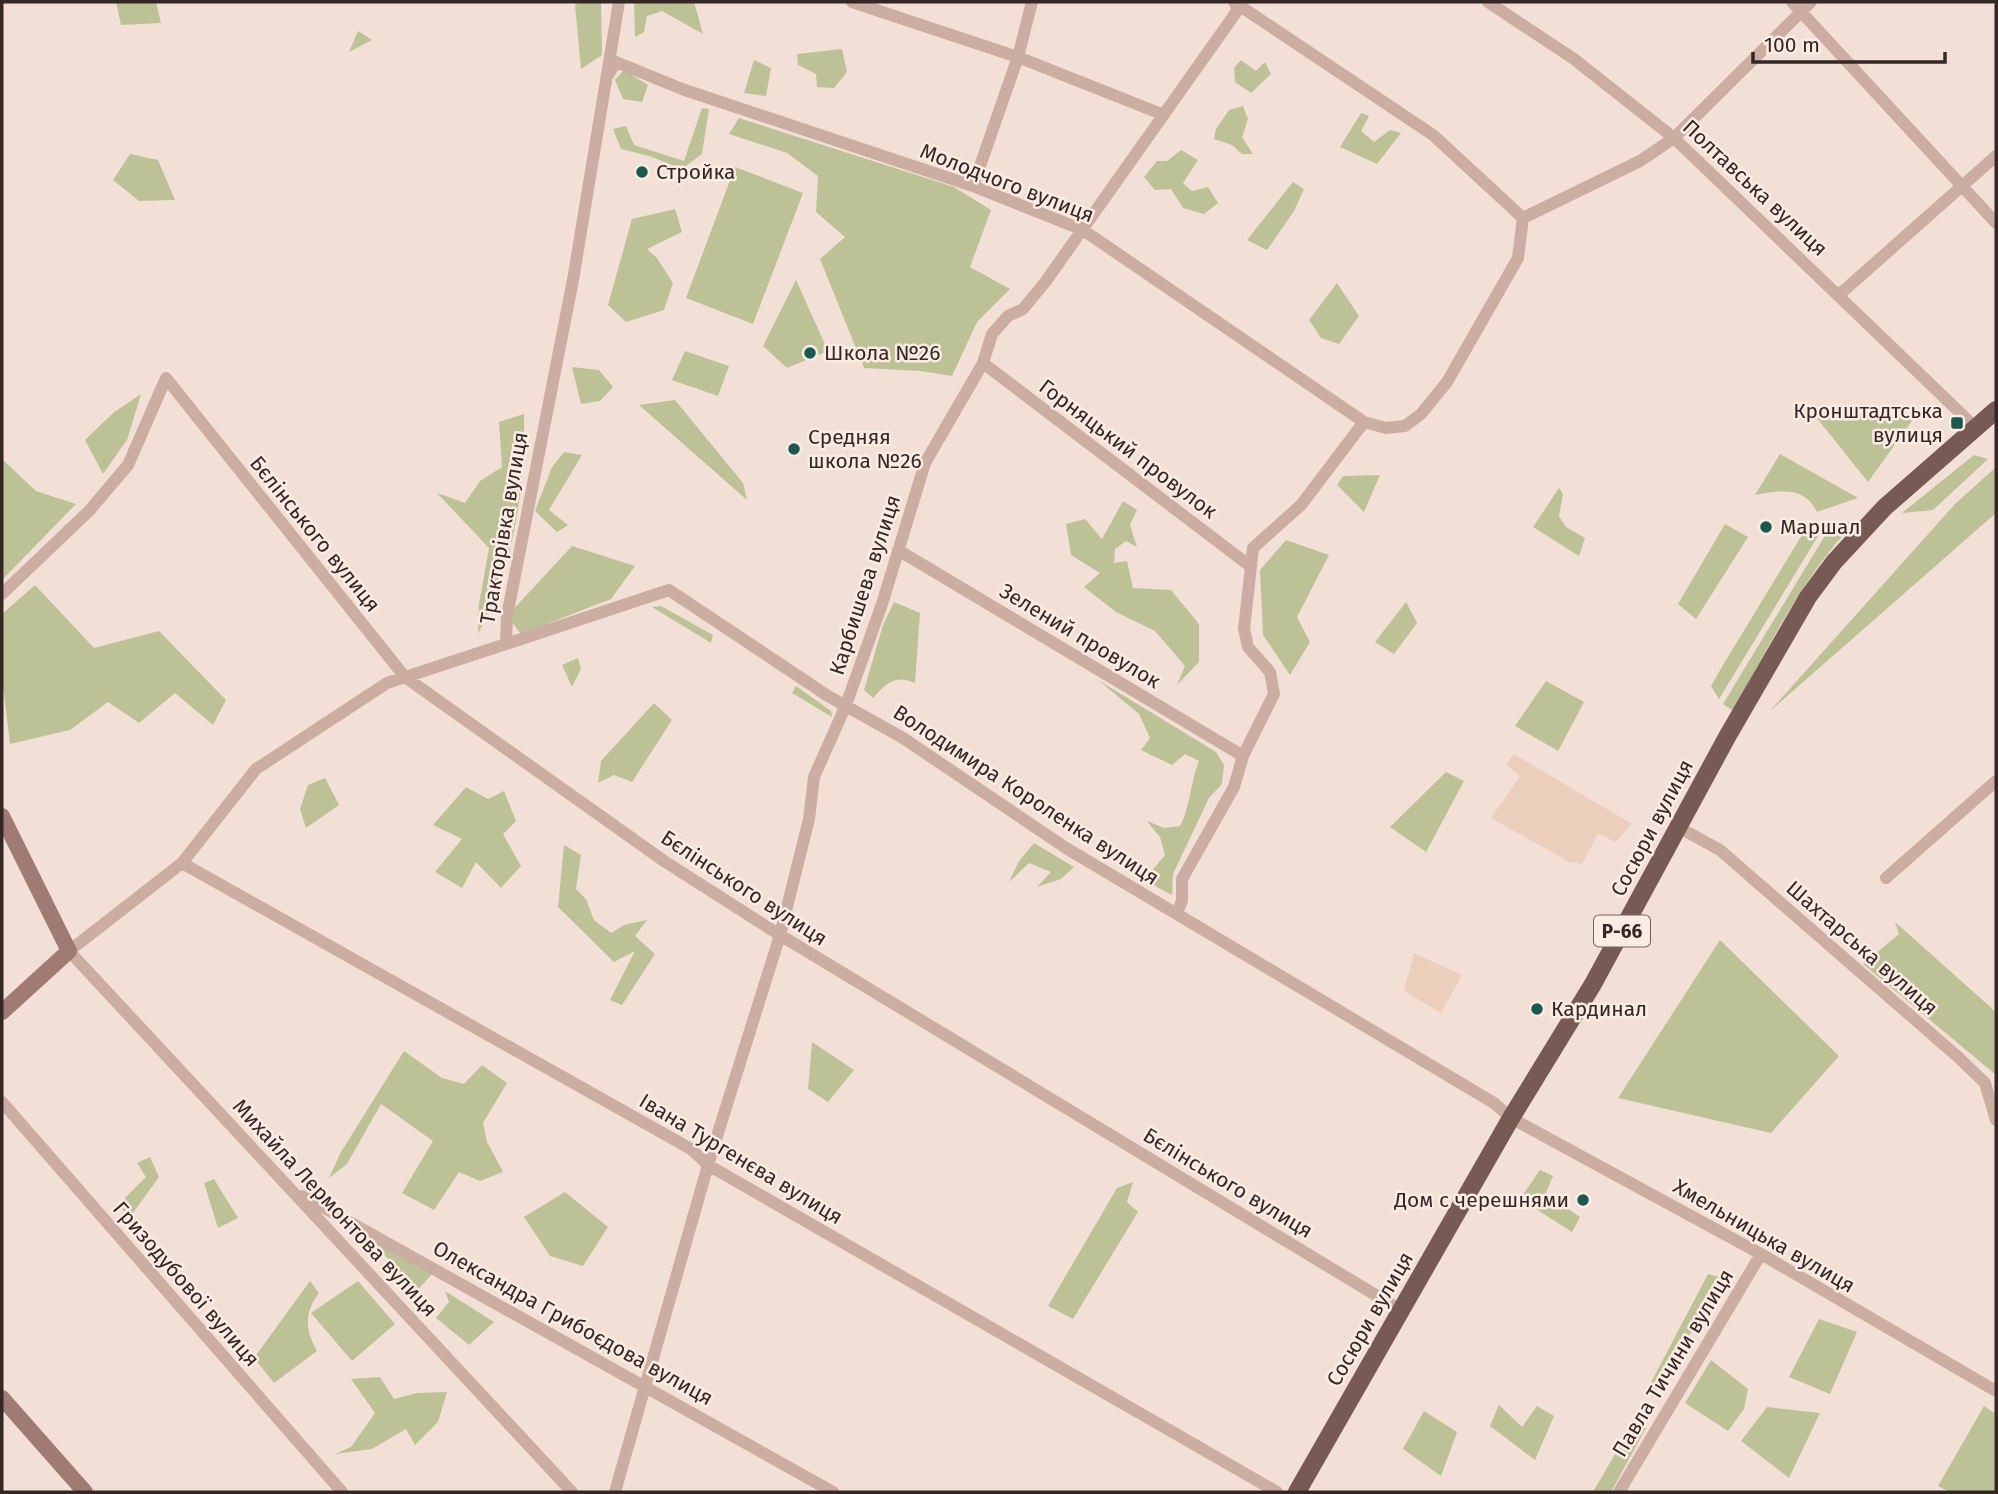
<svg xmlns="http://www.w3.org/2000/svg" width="1998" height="1494" font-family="'Fira Sans',sans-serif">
<rect width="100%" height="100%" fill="#f2e0d7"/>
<path fill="#bcc296" d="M 116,2 L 156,2 L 161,23 L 121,25 Z
M 580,2 L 601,2 L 602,55 L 581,69 L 575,5 Z
M 634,2 L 694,2 L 703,34 L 662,11 L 647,16 L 644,32 L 635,37 Z
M 358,31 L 372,40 L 349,52 Z
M 842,49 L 847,72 L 834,88 L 817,87 L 816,74 L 798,65 L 797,54 Z
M 754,60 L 771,68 L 766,96 L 744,93 Z
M 1241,60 L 1256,71 L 1265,62 L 1271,74 L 1251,93 L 1235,82 L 1234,68 Z
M 624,70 L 648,85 L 642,102 L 623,99 L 615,80 Z
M 1243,106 L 1248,119 L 1242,137 L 1253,154 L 1242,154 L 1232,145 L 1214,139 L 1216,129 L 1229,110 Z
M 702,108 L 709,109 L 702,154 L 682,169 L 649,156 L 621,149 L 613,129 L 626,126 L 634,145 L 684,161 Z
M 1361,113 L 1369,116 L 1361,131 L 1374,142 L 1390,130 L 1401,133 L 1377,164 L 1340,147 Z
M 739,118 L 954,187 L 991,210 L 970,267 L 1010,289 L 977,322 L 952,376 L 920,371 L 864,368 L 820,259 L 845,237 L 816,212 L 818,176 L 787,153 L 729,134 Z
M 1181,150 L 1198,160 L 1183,183 L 1192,191 L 1208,187 L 1218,203 L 1204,214 L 1183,208 L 1171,189 L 1155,190 L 1144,177 L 1157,161 L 1167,161 Z
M 130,154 L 158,160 L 175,200 L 139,201 L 113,180 Z
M 735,167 L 803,193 L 753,324 L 686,298 Z
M 1293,182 L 1304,189 L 1294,211 L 1267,250 L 1247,240 Z
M 675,209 L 682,232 L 647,249 L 657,258 L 673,283 L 664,310 L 626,322 L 608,305 L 632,219 Z
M 796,280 L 828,351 L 787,368 L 763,346 Z
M 1337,283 L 1359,316 L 1339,344 L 1321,338 L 1309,320 Z
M 685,351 L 729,366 L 718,396 L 672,380 Z
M 572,367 L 599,370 L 613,387 L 600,401 L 581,404 Z
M 141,394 L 127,440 L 103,474 L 85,440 L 113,413 Z
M 675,400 L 743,483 L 747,500 L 639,405 Z
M 1812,412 L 1914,418 L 1868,482 Z
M 524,414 C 526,489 513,566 478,634 L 479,604 L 489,548 L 437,493 L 465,503 L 480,481 L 502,467 L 499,422 Z
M 564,452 L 582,455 L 549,510 L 568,525 L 557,532 L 535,511 L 552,467 Z
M 1780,454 L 1858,498 L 1817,512 C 1804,485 1780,491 1755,495 Z
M 1974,455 L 1988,459 L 1933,510 L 1902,513 Z
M 2,459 L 36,491 L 76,504 L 2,580 Z
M 1996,467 L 1996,513 L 1770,711 L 1955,504 Z
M 1380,475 L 1364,512 L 1337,485 L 1343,476 Z
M 1559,488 L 1563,494 L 1559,516 L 1566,527 L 1585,538 L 1579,556 L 1533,527 Z
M 1123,501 L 1137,510 L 1130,525 L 1137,547 L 1126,541 L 1115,549 L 1114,563 L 1127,561 L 1133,588 L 1171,590 L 1199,624 L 1199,662 L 1177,685 L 1185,666 L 1155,631 L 1116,612 L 1084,587 L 1100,573 L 1071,555 L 1066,524 L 1085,519 L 1102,539 Z
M 1856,521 C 1804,575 1772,640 1736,705 L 1732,710 L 1723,704 L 1832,524 Z
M 1826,523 L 1719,699 L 1711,686 L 1723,665 L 1805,530 Z
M 1725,524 L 1748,537 L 1696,619 L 1678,604 Z
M 1286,540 L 1329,555 L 1297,617 L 1310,642 L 1290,675 L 1263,635 L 1260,570 Z
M 572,546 L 635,566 L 611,599 L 521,634 L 507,616 Z
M 35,585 L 94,648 L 159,631 L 226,700 L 213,725 L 175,693 L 139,723 L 108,702 L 70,730 L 10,744 L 2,676 L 2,614 Z
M 894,602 L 920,613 L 915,683 C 895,674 886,684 873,698 L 864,690 L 883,625 Z
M 1406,602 L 1417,623 L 1394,654 L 1375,642 Z
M 661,606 L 713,635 L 711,643 L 652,607 Z
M 578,658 L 581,669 L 572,687 L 562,665 Z
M 1098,680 L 1216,752 L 1224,765 L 1222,784 L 1209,798 L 1173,874 L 1172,895 L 1144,880 L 1165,855 L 1160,837 L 1147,821 L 1164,828 L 1180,826 C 1191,805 1190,783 1199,761 L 1185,754 L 1172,765 L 1141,750 L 1150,738 L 1139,714 Z
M 1546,681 L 1584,702 L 1558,751 L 1515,726 Z
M 796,686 L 831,711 L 832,717 L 792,693 Z
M 654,703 L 672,720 L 632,782 L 614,775 L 598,783 L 601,761 Z
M 1446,772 L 1464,781 L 1426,852 L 1390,827 Z
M 325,778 L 339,805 L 306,828 L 300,809 L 308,785 Z
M 466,787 L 488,799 L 504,791 L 516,821 L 503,834 L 521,866 L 501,888 L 476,862 L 462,888 L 435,872 L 462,839 L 433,825 Z
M 1034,843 L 1074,867 L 1061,879 L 1037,887 L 1051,872 L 1029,863 L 1009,882 L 1019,861 Z
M 564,845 L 581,855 L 576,889 L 586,899 L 594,920 L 611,933 L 624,925 L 647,920 L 635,936 L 655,954 L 622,1005 L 610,1000 L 635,951 L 614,962 L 558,907 Z
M 1895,922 L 1996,1012 L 1996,1075 L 1863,964 L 1899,934 Z
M 1720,940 L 1839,1056 L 1771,1133 L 1618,1098 Z
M 812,1042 L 854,1070 L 828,1102 L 808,1089 Z
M 404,1051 L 442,1078 L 464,1084 L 482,1065 L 507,1083 L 483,1123 L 487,1142 L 503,1172 L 480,1181 L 459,1172 L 434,1210 L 402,1193 L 433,1141 L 381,1104 L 347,1164 L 329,1178 L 341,1152 Z
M 150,1157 L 159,1177 L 130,1217 L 118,1205 L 146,1177 L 137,1163 Z
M 1540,1170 L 1553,1176 L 1546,1193 L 1580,1217 L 1572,1232 L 1520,1199 Z
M 214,1179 L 238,1218 L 218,1228 L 204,1183 Z
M 1133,1182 L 1127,1202 L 1138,1212 L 1073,1319 L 1048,1306 L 1117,1188 Z
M 565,1192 L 608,1227 L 583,1266 L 550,1256 L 524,1217 Z
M 373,1240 L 433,1273 L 415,1293 Z
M 1708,1274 L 1723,1278 L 1653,1397 L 1647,1390 Z
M 310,1281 L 319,1293 C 304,1312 305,1330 317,1351 L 274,1383 L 254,1358 Z
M 358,1281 L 395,1324 L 352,1361 L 311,1313 Z
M 445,1291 L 494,1322 L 469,1345 L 436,1318 L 449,1302 Z
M 1819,1319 L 1857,1332 L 1830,1394 L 1789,1377 Z
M 1711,1360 L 1748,1389 L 1744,1409 L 1728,1431 L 1685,1403 Z
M 380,1377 L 394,1399 L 417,1393 L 447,1392 L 438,1422 L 415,1445 L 406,1429 L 372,1449 L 335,1454 L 351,1447 L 375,1413 L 351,1379 Z
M 1499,1405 L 1522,1427 L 1537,1406 L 1554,1416 L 1535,1460 L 1490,1426 Z
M 1984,1406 L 1996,1414 L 1996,1492 L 1950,1492 L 1938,1486 Z
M 1767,1407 L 1820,1413 L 1789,1478 L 1741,1441 Z
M 1424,1411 L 1457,1432 L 1441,1476 L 1403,1449 Z
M 1633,1423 L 1646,1428 L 1611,1492 L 1593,1492 Z"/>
<path fill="#eccebd" d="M 1514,754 L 1632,824 L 1616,842 L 1598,834 L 1582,864 L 1569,862 L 1491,818 L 1520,776 L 1506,764 Z
M 1414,953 L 1462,975 L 1441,1013 L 1404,991 Z"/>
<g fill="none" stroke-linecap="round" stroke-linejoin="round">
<path stroke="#cbada2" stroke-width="12" d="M 852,2 L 1018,57 L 1164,115
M 1234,2 L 1433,135 L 1523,218
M 1488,2 L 1574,59 L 1674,138 L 1975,427
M 1792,2 L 1996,223
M 608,75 L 616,62 L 682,89 L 973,186 L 1083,230 L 1364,422
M 973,186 L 1018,57 L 1032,2
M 1523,218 L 1640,161 L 1674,138 L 1811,2
M 1840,294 L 1996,156
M 983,363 L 1250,566
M 898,550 L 1243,756
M 2,594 L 89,511 L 128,465 L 166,378 L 405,677 L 664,861 L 780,935 L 1402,1311
M 506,644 L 669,590 L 828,696 L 903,738 L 1066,848 L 1494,1103 L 1511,1118 L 1761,1254 L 1996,1391
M 1678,827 L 1720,850 L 1958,1057 L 1985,1083 L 1996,1120
M 182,863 L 691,1149 L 708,1165 L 1277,1492
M 1886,878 L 1996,781
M 1177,914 L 1182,900 L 1182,879 L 1234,787 L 1243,756 L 1274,694 L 1270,672 L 1248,647 L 1244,629 L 1253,548 L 1301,505 L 1364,422 L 1386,428 L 1405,426 L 1421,414 L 1447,382 L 1518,258 L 1523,218
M 2,1102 L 342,1492
M 303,1196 L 833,1492
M 572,1492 L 69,951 L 182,863 L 256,769 L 387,683 L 506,644 L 507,616 L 573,280 L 619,2
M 615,1492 L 708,1165 L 780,935 L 809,819 L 814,777 L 846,705 L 882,604 L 925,463 L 983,363 L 992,334 L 1008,316 L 1023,309 L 1046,281 L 1237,11 L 1236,2
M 1619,1492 L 1761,1254"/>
<path stroke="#9f7b74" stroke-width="16" d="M 2,816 L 69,951 L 2,1012
M 2,1398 L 85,1492"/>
<path stroke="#785a55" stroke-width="18" d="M 1297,1492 L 1511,1118 L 1593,984 L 1727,737 L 1808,597 L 1834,562 L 1885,507 L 1996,410"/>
</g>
<g fill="#185950" stroke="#faebe3" stroke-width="2.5">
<circle cx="642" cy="172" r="7"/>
<circle cx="810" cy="353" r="7"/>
<rect x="1950" y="416" width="14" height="14" rx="3.5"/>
<circle cx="794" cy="449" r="7"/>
<circle cx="1766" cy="527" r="7"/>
<circle cx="1537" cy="1009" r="7"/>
<circle cx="1583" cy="1200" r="7"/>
</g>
<g text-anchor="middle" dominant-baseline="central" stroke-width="5" stroke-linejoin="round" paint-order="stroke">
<rect fill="#faebe3" stroke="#70625e" stroke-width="2" x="1594" y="915.5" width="56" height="31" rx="5"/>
<g font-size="19" font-weight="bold" fill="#352725">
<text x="1622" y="931">Р-66</text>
</g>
<g font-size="21" fill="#352725" stroke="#faebe3" text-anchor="start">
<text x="656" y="172">Стройка</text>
<text x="824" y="353">Школа №26</text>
<text x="1943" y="411" text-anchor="end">Кронштадтська<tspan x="1943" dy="24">вулиця</tspan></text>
<text x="808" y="437">Средняя<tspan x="808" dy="24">школа №26</tspan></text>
<text x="1780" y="527">Маршал</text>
<text x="1551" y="1009">Кардинал</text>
<text x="1569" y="1200" text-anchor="end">Дом с черешнями</text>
</g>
<g font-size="21" fill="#352725" stroke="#faebe3">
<text transform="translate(1007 183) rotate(21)">Молодчого вулиця</text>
<text transform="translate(1755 188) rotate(43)">Полтавська вулиця</text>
<text transform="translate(1128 449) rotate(37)">Горняцький провулок</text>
<text transform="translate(504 528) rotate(-80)">Тракторівка вулиця</text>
<text transform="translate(315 534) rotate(51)">Бєлінського вулиця</text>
<text transform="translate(865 585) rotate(-72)">Карбишева вулиця</text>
<text transform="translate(1080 636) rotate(31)">Зелений провулок</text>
<text transform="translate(1026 795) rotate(33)">Володимира Короленка вулиця</text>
<text transform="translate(1652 828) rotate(-62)">Сосюри вулиця</text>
<text transform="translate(744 888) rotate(33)">Бєлінського вулиця</text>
<text transform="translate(1862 948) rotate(41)">Шахтарська вулиця</text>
<text transform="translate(741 1159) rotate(31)">Івана Тургенєва вулиця</text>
<text transform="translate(1228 1183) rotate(31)">Бєлінського вулиця</text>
<text transform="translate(335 1208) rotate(47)">Михайла Лермонтова вулиця</text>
<text transform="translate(1764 1236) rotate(30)">Хмельницька вулиця</text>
<text transform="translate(186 1284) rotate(49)">Гризодубової вулиця</text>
<text transform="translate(1370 1319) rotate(-60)">Сосюри вулиця</text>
<text transform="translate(573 1323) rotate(29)">Олександра Грибоєдова вулиця</text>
<text transform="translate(1673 1363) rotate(-59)">Павла Тичини вулиця</text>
</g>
</g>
<rect width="1998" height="1494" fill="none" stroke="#352725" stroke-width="7"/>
<path d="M1753 52v10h192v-10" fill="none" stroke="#352725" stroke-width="3.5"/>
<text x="1764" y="52" font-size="21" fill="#352725" stroke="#faebe3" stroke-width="5" paint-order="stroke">100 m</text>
</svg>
